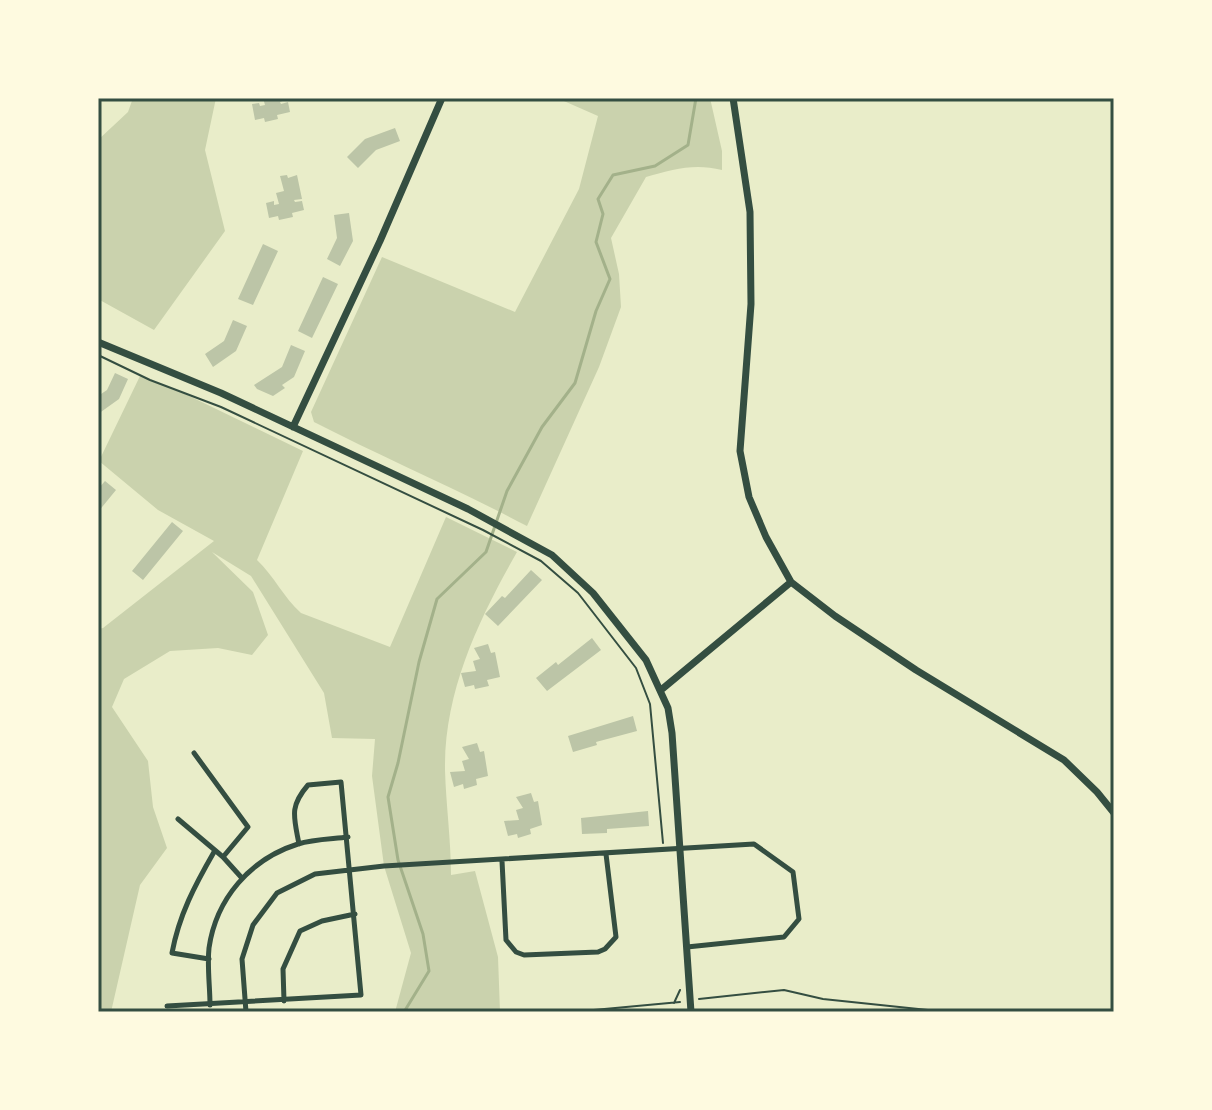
<svg xmlns="http://www.w3.org/2000/svg" width="1212" height="1110" font-family="Jost,sans-serif">
<rect width="100%" height="100%" fill="#e9edc9"/>
<path fill="#cad2ad" d="M 133,98 L 216,98 L 205,150 L 225,231 L 154,330 L 98,299 L 98,140 L 128,112 Z
M 557,98 L 710,98 L 722,151 L 722,170 C 695,163 673,169 646,177 L 611,238 L 619,274 L 621,307 L 599,367 L 527,526 C 457,489 384,458 314,422 L 311,412 L 382,257 L 515,312 L 579,189 L 598,116 Z
M 140,376 L 181,392 L 303,451 L 257,560 C 274,576 284,598 301,613 L 390,647 L 446,517 L 517,552 C 479,619 444,691 445,770 C 446,805 451,840 451,875 L 475,871 L 498,957 L 500,1012 L 395,1012 L 411,953 L 384,866 L 372,776 L 375,739 L 332,738 L 324,693 L 251,576 L 212,552 L 253,592 L 268,635 L 252,655 L 218,648 L 170,651 L 124,679 L 112,707 L 148,761 L 153,807 L 167,848 L 140,885 L 111,1012 L 98,1012 L 98,629 L 103,628 L 214,541 L 158,510 L 99,461 Z"/>
<g fill="none" stroke-linecap="round" stroke-linejoin="round">
<path stroke="#a3b18a" stroke-width="3" d="M 404,1012 L 429,971 L 423,934 L 398,860 L 388,797 L 398,763 L 419,662 L 437,599 L 486,552 L 507,491 L 542,427 L 575,383 L 596,311 L 610,279 L 596,242 L 603,214 L 598,199 L 613,175 L 655,166 L 688,145 L 696,98"/>
</g>
<path fill="#bcc5a7" d="M 263,98 L 291,98 L 280,102 L 281,104 L 288,102 L 290,112 L 277,115 L 278,119 L 265,122 L 264,118 L 255,120 L 252,104 L 259,103 L 260,106 L 265,105 Z
M 395,128 L 400,141 L 376,150 L 358,168 L 347,157 L 365,139 Z
M 287,175 L 288,178 L 297,175 L 302,199 L 294,200 L 295,202 L 302,201 L 304,210 L 292,213 L 293,217 L 279,220 L 278,216 L 269,218 L 266,203 L 274,201 L 274,205 L 279,204 L 276,193 L 284,191 L 280,176 Z
M 349,213 L 353,241 L 340,266 L 327,259 L 337,238 L 334,215 Z
M 263,244 L 278,251 L 253,305 L 238,299 Z
M 323,277 L 338,284 L 312,338 L 298,331 Z
M 233,320 L 247,326 L 236,351 L 213,367 L 205,354 L 224,341 Z
M 291,345 L 305,351 L 294,377 L 282,385 L 285,388 L 273,396 L 257,389 L 254,385 L 282,367 Z
M 115,373 L 128,379 L 119,399 L 98,414 L 98,396 L 107,390 Z
M 105,481 L 116,490 L 98,512 L 98,489 Z
M 172,522 L 183,531 L 143,580 L 132,571 Z
M 531,570 L 542,580 L 498,626 L 485,614 L 502,596 L 505,598 Z
M 592,638 L 601,650 L 547,691 L 536,678 L 556,662 L 558,665 Z
M 488,644 L 491,653 L 495,652 L 500,677 L 487,680 L 489,686 L 475,689 L 474,685 L 465,687 L 461,673 L 476,671 L 473,661 L 480,659 L 474,648 Z
M 633,716 L 637,731 L 596,742 L 597,745 L 573,752 L 568,736 Z
M 477,743 L 480,752 L 484,751 L 488,776 L 476,779 L 477,785 L 464,789 L 463,784 L 454,787 L 450,772 L 465,771 L 462,761 L 469,759 L 462,747 Z
M 531,793 L 534,802 L 538,801 L 542,825 L 530,829 L 531,834 L 518,838 L 517,834 L 508,836 L 504,821 L 519,820 L 516,810 L 523,808 L 516,797 Z
M 648,811 L 649,826 L 607,829 L 607,833 L 582,834 L 581,818 Z"/>
<g fill="none" stroke-linecap="round" stroke-linejoin="round">
<path stroke="#344e41" stroke-width="2" d="M 98,355 L 150,380 L 221,407 L 483,530 L 541,561 L 578,593 L 636,668 L 650,704 L 663,843
M 699,999 L 784,990 L 823,999 L 947,1012
M 674,1003 L 680,990
M 572,1012 L 680,1002"/>
<path stroke="#344e41" stroke-width="5" d="M 194,753 L 248,827 L 223,857
M 178,819 L 223,857 L 241,877
M 502,861 L 506,940 L 516,952 L 524,955 L 598,952 L 605,949 L 616,937 L 606,854
M 209,959 L 172,953 C 179,915 195,885 214,852
M 284,1001 L 283,969 L 300,931 L 322,921 L 355,914
M 210,1005 C 210,987 207,966 209,948 C 216,899 250,859 298,844 C 313,839 332,839 348,837
M 167,1006 L 361,995 L 341,782 L 308,785 C 289,807 294,817 299,844
M 246,1012 L 242,959 L 253,925 L 277,893 L 315,874 L 384,866 L 754,844 L 793,872 L 799,919 L 784,937 L 687,947"/>
<path stroke="#344e41" stroke-width="7" d="M 733,98 L 750,212 L 751,304 L 740,451 L 749,497 L 766,537 L 791,582 L 835,616 L 916,670 L 1064,760 L 1097,792 L 1114,813
M 98,342 L 221,393 L 468,509 L 552,555 L 593,593 L 646,660 L 668,708 L 672,733 L 691,1012
M 293,427 L 380,241 L 442,98
M 661,690 L 791,582"/>
</g>
<rect width="1212" height="1110" fill="none" stroke="#fefae0" stroke-width="200"/>
<rect x="100" y="100" width="1012" height="910" fill="none" stroke="#344e41" stroke-width="3"/>
</svg>
